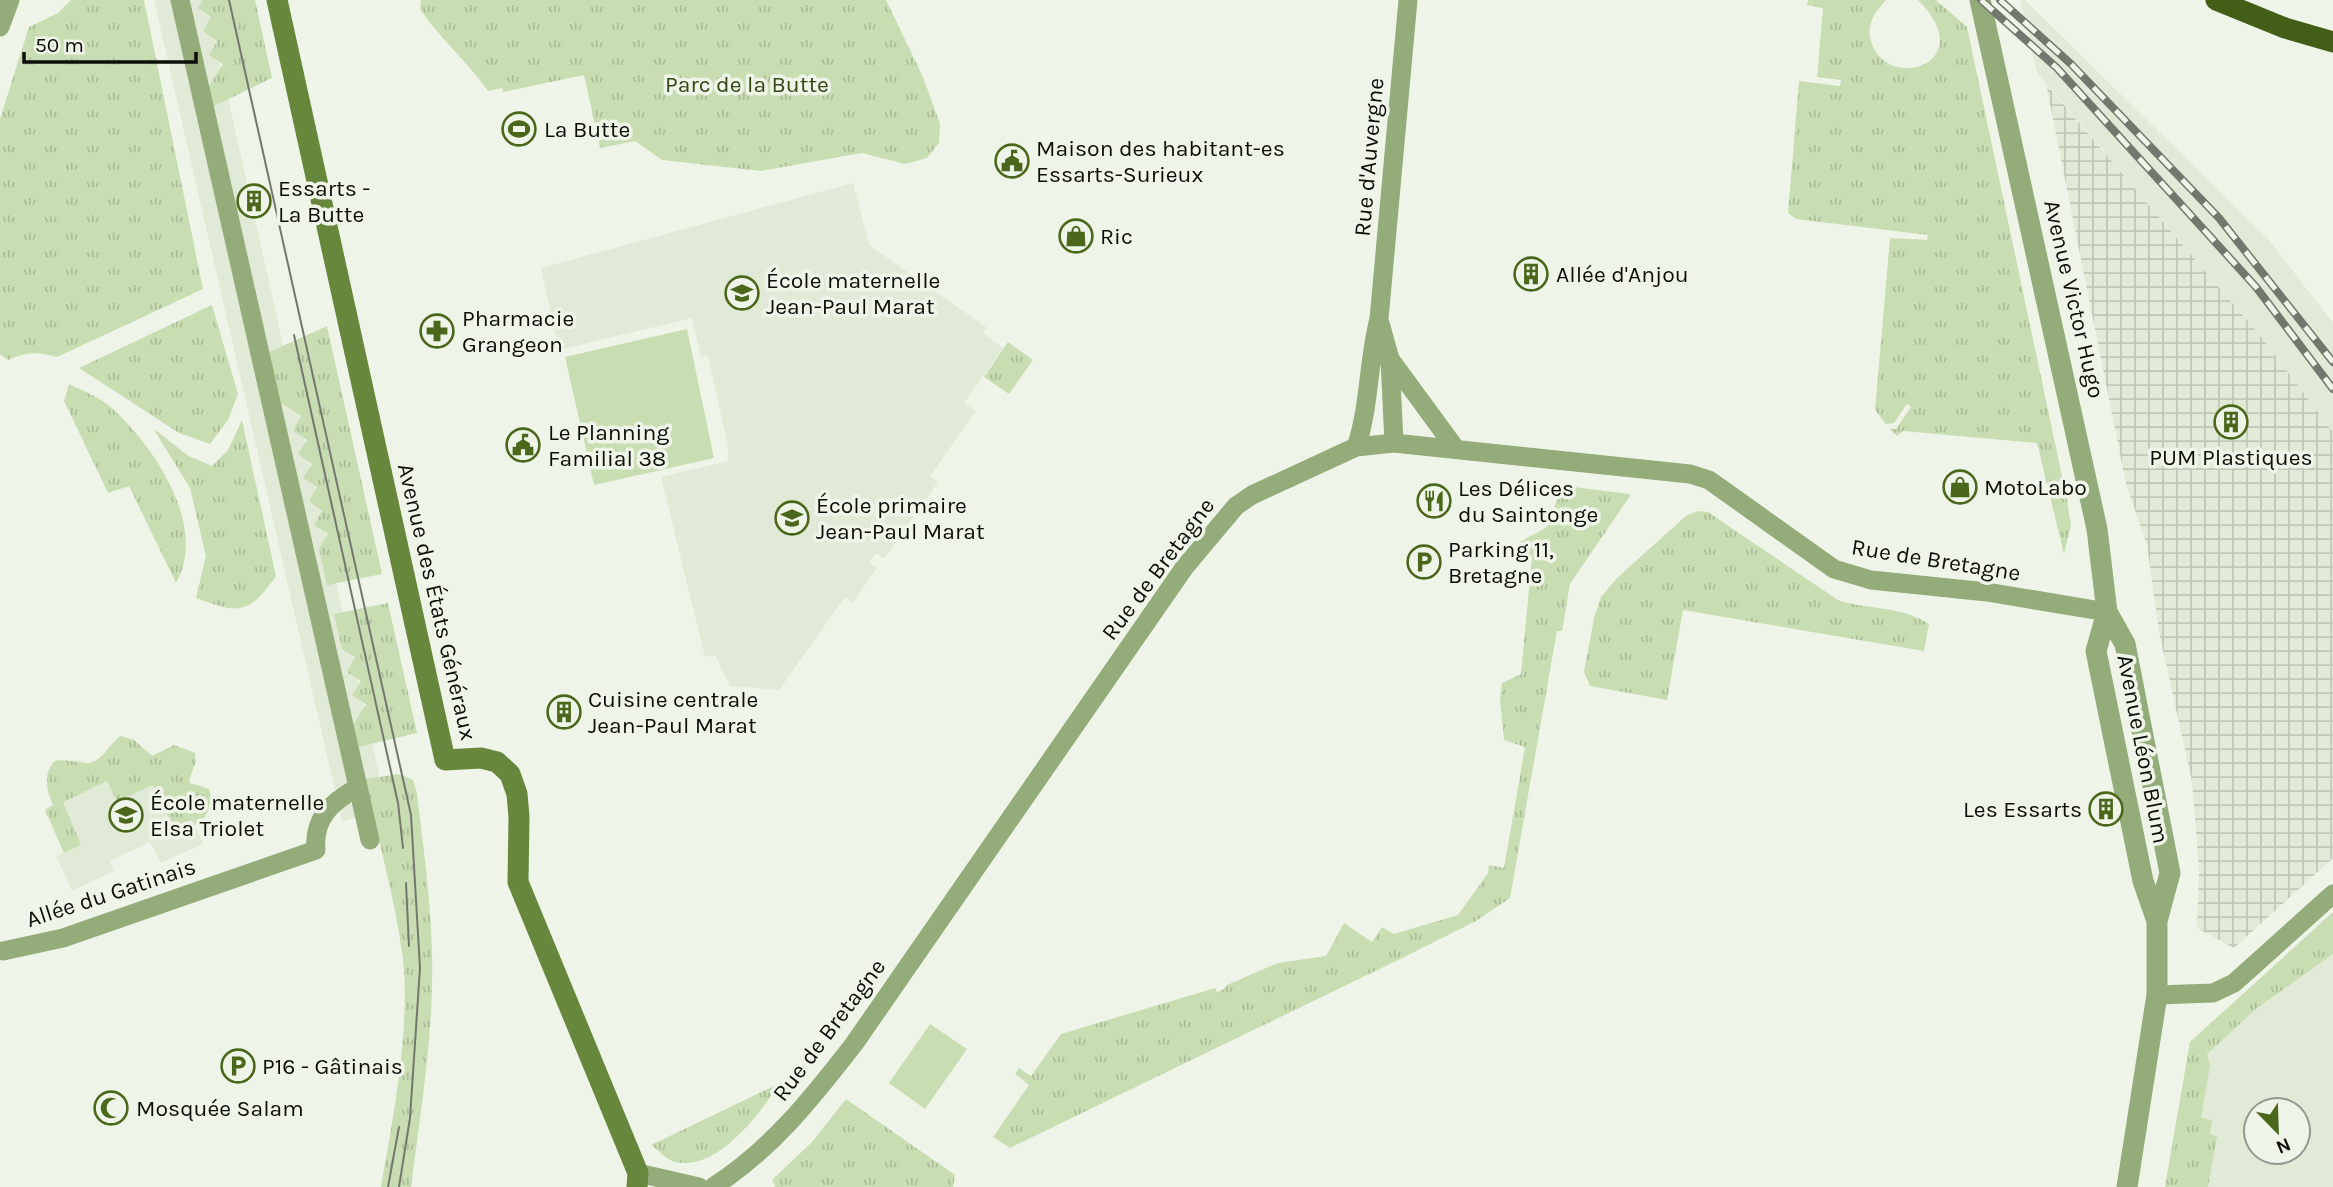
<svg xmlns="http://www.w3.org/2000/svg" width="2333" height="1187" font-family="Karla,sans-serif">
<defs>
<pattern id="industrial-grid" width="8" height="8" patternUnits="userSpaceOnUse" patternTransform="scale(1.75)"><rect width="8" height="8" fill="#e0ead6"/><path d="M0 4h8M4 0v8" fill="none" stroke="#bfc8b6"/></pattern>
<pattern id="grass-tufts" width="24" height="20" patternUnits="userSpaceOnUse" patternTransform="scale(1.75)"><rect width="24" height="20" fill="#c9ddb3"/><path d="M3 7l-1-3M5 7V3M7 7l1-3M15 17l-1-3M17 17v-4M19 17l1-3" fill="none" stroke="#abbc99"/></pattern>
</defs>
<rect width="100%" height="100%" fill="#eef5e8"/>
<path fill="#e0ead6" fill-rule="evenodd" d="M 154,0 L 206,0 L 387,810 L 342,821 Z
M 2020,0 L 2025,0 L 2269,240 L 2333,323 L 2333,432 L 2263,339 L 2037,72 Z
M 853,183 L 869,245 L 986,327 L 983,333 L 1003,348 L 964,403 L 976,411 L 930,476 L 938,482 L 884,559 L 876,553 L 869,563 L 877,568 L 853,602 L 845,597 L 779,690 L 730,686 L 715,655 L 705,657 L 661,477 L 728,461 L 728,446 L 708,356 L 701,357 L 692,318 L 559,350 L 541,268 Z
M 121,736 L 134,740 L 152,756 L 174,745 L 195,753 L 190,783 L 206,787 L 211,794 L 209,810 L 203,821 L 195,825 L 203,844 L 161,863 L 150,842 L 110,861 L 114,871 L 72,891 L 56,856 L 64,852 L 45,810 L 53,805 L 46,788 L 49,770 L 53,762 L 59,760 L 84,761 L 88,764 L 99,758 Z
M 2333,913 L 2333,1187 L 2165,1187 L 2190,1042 ZM 2256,1110 L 2298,1110 L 2298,1152 L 2256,1152 Z"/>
<path fill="url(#industrial-grid)" d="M 2046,84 L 2263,339 L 2333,432 L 2333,858 L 2234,948 L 2197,928 L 2199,869 L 2192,781 L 2159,632 L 2147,545 L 2126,484 Z"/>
<path fill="url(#grass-tufts)" d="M 71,0 L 144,0 L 203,289 L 57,357 C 39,351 25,352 8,360 L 0,354 L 0,119 L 29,27 L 58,13 Z
M 203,0 L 255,0 L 272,78 L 210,108 L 206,91 L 223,64 L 209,55 L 217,41 L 203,31 L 211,17 L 198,8 Z
M 421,0 L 886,0 L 923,77 L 940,124 L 939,143 L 927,158 L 905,164 L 862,153 L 761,171 L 662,160 L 635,141 L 600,148 L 584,75 L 503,92 L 502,88 L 488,91 C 468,62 440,39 420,9 Z
M 1808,0 L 1886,0 C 1874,13 1865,26 1872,44 C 1890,93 1981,62 1918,0 L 1936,0 L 1967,27 L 2067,500 L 2071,525 L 2064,554 L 2037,443 L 1903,431 L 1897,436 L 1889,429 L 1896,429 L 1911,407 L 1907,404 L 1894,423 L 1886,424 L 1875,410 L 1890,238 L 1927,240 L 1928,235 L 1796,219 L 1788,213 L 1799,81 L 1840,86 L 1841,80 L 1817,77 L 1823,8 L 1807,5 Z
M 212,305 L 238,394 L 228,420 L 210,444 L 179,433 L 79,368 Z
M 327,326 L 382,574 L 327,585 L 319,549 L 328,534 L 314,525 L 322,511 L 309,501 L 317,487 L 303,478 L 312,464 L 298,454 L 307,440 L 293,431 L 301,416 L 275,399 L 265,354 Z
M 1008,342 L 1033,360 L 1009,394 L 984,377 Z
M 69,384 C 81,390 96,396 107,404 C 152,442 209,525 176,583 L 129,486 L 108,493 L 64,401 Z
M 242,420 L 276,576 C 249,615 239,614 196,598 L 206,556 L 190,488 L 153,428 L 187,455 L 212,466 L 228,450 Z
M 1574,487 L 1630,494 L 1630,496 L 1570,584 L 1562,631 L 1557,631 L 1510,898 L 1476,921 L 1396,961 L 1010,1148 L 993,1137 L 1029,1085 L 1015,1074 L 1019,1068 L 1031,1076 L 1061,1034 L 1215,988 L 1217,992 L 1224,989 L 1227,985 L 1278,963 L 1326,956 L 1344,923 L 1372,942 L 1382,927 L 1394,934 L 1458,915 L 1488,873 L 1489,865 L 1504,868 L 1525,747 L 1504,740 L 1500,700 L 1502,683 L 1521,674 L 1532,557 L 1515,563 C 1506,541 1535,537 1549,525 L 1559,492 Z
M 1698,511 L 1708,512 L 1838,600 C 1869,610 1902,606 1929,624 L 1924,651 L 1683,610 L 1667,700 L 1590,686 L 1584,672 L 1594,618 L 1601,597 L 1617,578 L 1687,515 Z
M 388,603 L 417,733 L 353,748 L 349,732 L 366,704 L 352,695 L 361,681 L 347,672 L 355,657 L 342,649 L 334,614 Z
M 121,736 L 134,740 L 152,756 L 174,745 L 195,753 L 196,762 L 189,779 L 190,783 L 209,789 C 213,803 207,819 195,825 L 192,820 L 174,828 L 153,785 L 117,801 L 107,781 L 63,802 L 81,845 L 64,853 L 45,810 L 53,805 C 47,790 42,774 55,761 C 67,759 81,764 90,763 C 103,761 110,742 121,736 Z
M 399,774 L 413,780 L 417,793 C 423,846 431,899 432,953 C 434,1032 421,1109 411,1187 L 381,1187 C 393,1119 412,1020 402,952 C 394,894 377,836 365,779 Z
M 2333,912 L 2333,954 L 2257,1008 L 2207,1054 L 2210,1065 L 2201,1118 L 2212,1120 L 2210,1134 L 2217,1136 L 2208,1187 L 2165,1187 L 2190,1042 Z
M 780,1083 C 760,1113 716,1175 672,1161 C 665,1158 657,1149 651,1145 Z
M 846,1099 L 955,1175 L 953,1187 L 775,1187 L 772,1180 L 812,1142 Z"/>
<path fill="#c9ddb3" d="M 687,329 L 714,458 L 594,485 L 565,357 Z
M 930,1024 L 967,1049 L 925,1109 L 889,1083 Z"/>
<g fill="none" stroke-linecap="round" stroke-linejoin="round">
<path stroke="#94ab7a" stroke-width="19" d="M 180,0 L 370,840
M 0,27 L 10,0
M 1380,323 L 1390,359 L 1456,449
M 1390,359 L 1394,443
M 1356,447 C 1370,406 1368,361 1379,319 L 1408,0
M 3,951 L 63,938 L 316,850 C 313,819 331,802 357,788
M 2157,995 L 2213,993 L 2234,983 L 2333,894
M 638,1173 L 699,1187
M 713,1187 C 772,1149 812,1098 854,1044 L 1184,568 L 1236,506 L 1252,495 L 1356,447 L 1394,443 L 1690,474 L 1709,480 L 1834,569 L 1871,580 L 1987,592 L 2107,612"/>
<path stroke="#94ab7a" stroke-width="21" d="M 1980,0 L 2097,529 L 2107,612 L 2096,651 L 2143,881 L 2157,921
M 2107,612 L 2125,644 L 2170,873 L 2157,921 L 2157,995 L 2127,1187"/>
<path stroke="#67873c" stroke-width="21" d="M 277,0 L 445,760 L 481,758 L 497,762 L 510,774 L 517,794 L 519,817 L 518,882 L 638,1173 L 637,1187"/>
<path stroke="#435e16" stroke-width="21" d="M 2216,0 L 2285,28 L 2333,42"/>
<path stroke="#73786f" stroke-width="2" d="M 229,0 L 411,815 L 420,968 L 410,1118 L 399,1187
M 294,335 L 398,803 L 403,848
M 406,883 L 409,946
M 388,1187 L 399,1127"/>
<defs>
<path id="rail" d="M 1981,0 L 2057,68 L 2256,287 L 2333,389
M 2000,0 L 2071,64 L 2219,218 L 2333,362"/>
</defs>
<use href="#rail" stroke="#73786f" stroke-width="8"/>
<use href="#rail" stroke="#eef5e8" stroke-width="5" stroke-dasharray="16" stroke-linecap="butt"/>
</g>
<defs>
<symbol id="stadium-ring" viewBox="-11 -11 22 22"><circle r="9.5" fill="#eef5e8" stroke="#4a671b" stroke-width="1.5"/><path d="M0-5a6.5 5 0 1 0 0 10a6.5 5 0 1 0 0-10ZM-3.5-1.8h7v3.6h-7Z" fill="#4a671b"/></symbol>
<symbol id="civic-ring" viewBox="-11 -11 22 22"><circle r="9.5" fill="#eef5e8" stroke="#4a671b" stroke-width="1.5"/><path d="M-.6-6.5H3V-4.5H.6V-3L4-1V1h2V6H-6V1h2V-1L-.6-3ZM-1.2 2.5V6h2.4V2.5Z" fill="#4a671b"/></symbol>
<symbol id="building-ring" viewBox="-11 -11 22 22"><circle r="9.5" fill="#eef5e8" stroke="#4a671b" stroke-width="1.5"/><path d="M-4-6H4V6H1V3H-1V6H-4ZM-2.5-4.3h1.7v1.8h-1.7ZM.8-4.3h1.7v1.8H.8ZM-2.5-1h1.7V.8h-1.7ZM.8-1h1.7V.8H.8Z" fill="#4a671b"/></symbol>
<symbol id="shop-ring" viewBox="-11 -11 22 22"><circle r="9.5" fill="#eef5e8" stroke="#4a671b" stroke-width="1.5"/><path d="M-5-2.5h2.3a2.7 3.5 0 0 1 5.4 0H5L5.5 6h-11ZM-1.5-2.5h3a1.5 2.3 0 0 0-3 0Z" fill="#4a671b"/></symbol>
<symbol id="school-ring" viewBox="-11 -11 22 22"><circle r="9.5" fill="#eef5e8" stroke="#4a671b" stroke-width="1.5"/><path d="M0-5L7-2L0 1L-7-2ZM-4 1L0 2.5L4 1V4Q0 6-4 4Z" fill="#4a671b"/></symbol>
<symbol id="pharmacy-ring" viewBox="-11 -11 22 22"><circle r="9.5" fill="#eef5e8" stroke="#4a671b" stroke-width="1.5"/><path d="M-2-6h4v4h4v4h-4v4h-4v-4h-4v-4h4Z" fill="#4a671b"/></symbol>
<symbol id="restaurant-ring" viewBox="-11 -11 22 22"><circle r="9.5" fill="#eef5e8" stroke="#4a671b" stroke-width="1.5"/><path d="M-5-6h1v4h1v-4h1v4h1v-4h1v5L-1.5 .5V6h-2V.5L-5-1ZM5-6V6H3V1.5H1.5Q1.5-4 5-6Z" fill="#4a671b"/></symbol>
<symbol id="parking-ring" viewBox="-11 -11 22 22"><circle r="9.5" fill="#eef5e8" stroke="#4a671b" stroke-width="1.5"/><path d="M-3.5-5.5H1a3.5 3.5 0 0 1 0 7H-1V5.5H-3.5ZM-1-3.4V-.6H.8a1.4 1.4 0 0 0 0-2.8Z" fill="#4a671b"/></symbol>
<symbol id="mosque-ring" viewBox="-11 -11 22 22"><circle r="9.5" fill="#eef5e8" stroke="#4a671b" stroke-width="1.5"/><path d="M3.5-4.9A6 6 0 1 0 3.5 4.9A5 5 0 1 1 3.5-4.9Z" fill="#4a671b"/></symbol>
</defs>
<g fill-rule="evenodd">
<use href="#stadium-ring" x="500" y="110" width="38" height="38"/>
<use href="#civic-ring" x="993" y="142" width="38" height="38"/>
<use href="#building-ring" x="235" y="182" width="38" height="38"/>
<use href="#shop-ring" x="1057" y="217" width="38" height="38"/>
<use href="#building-ring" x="1512" y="255" width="38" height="38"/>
<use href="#school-ring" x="723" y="274" width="38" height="38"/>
<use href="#pharmacy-ring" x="418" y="312" width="38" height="38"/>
<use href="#building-ring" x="2212" y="403" width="38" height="38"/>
<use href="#civic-ring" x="504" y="426" width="38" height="38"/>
<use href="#shop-ring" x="1941" y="468" width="38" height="38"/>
<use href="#restaurant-ring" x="1415" y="482" width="38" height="38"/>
<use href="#school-ring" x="773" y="499" width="38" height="38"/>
<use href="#parking-ring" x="1405" y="543" width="38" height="38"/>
<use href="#building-ring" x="545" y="693" width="38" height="38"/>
<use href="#building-ring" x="2087" y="790" width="38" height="38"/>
<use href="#school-ring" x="107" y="796" width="38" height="38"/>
<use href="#parking-ring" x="219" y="1047" width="38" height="38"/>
<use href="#mosque-ring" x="92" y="1089" width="38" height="38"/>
</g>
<g text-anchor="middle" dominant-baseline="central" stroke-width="7" stroke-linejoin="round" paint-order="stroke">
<g font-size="23" fill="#334715" stroke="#eef5e8">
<text x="747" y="84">Parc de la Butte</text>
</g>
<g font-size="23" fill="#0c0e0a" stroke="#eef5e8" text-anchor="start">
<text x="544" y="129">La Butte</text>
<text x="1036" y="148">Maison des habitant-es<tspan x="1036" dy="26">Essarts-Surieux</tspan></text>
<text x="278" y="188">Essarts -<tspan x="278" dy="26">La Butte</tspan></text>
<text x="1100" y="236">Ric</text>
<text x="1556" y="274">Allée d'Anjou</text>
<text x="766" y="280">École maternelle<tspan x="766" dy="26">Jean-Paul Marat</tspan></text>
<text x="462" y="318">Pharmacie<tspan x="462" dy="26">Grangeon</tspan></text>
<text x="548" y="432">Le Planning<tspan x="548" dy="26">Familial 38</tspan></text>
<text x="2231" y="457" text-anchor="middle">PUM Plastiques</text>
<text x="1984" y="487">MotoLabo</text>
<text x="1458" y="488">Les Délices<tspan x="1458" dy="26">du Saintonge</tspan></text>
<text x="816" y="505">École primaire<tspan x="816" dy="26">Jean-Paul Marat</tspan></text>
<text x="1448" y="549">Parking 11,<tspan x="1448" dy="26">Bretagne</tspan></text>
<text x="588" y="699">Cuisine centrale<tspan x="588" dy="26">Jean-Paul Marat</tspan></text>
<text x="150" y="802">École maternelle<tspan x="150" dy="26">Elsa Triolet</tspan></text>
<text x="2082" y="809" text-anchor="end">Les Essarts</text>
<text x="262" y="1066">P16 - Gâtinais</text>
<text x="136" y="1108">Mosquée Salam</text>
</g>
<g font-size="23" fill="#0c0e0a" stroke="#eef5e8">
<text transform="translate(1369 157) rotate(-85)">Rue d'Auvergne</text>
<text transform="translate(2074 299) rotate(77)">Avenue Victor Hugo</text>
<text transform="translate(1936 560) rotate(9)">Rue de Bretagne</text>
<text transform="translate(1158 569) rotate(-53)">Rue de Bretagne</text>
<text transform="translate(437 602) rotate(77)">Avenue des États Généraux</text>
<text transform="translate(2143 749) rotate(79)">Avenue Léon Blum</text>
<text transform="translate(111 893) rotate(-18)">Allée du Gatinais</text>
<text transform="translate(829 1030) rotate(-53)">Rue de Bretagne</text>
</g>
</g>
<g transform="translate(2277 1131) rotate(157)"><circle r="33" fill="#eef5e8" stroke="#94998f" stroke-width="2"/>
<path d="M0-5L12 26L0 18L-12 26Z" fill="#4a671b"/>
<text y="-10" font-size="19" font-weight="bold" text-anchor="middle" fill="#0c0e0a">N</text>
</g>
<path d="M24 52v10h172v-10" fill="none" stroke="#0c0e0a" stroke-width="3.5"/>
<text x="35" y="52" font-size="21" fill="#0c0e0a" stroke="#eef5e8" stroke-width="5" paint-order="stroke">50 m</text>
</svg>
